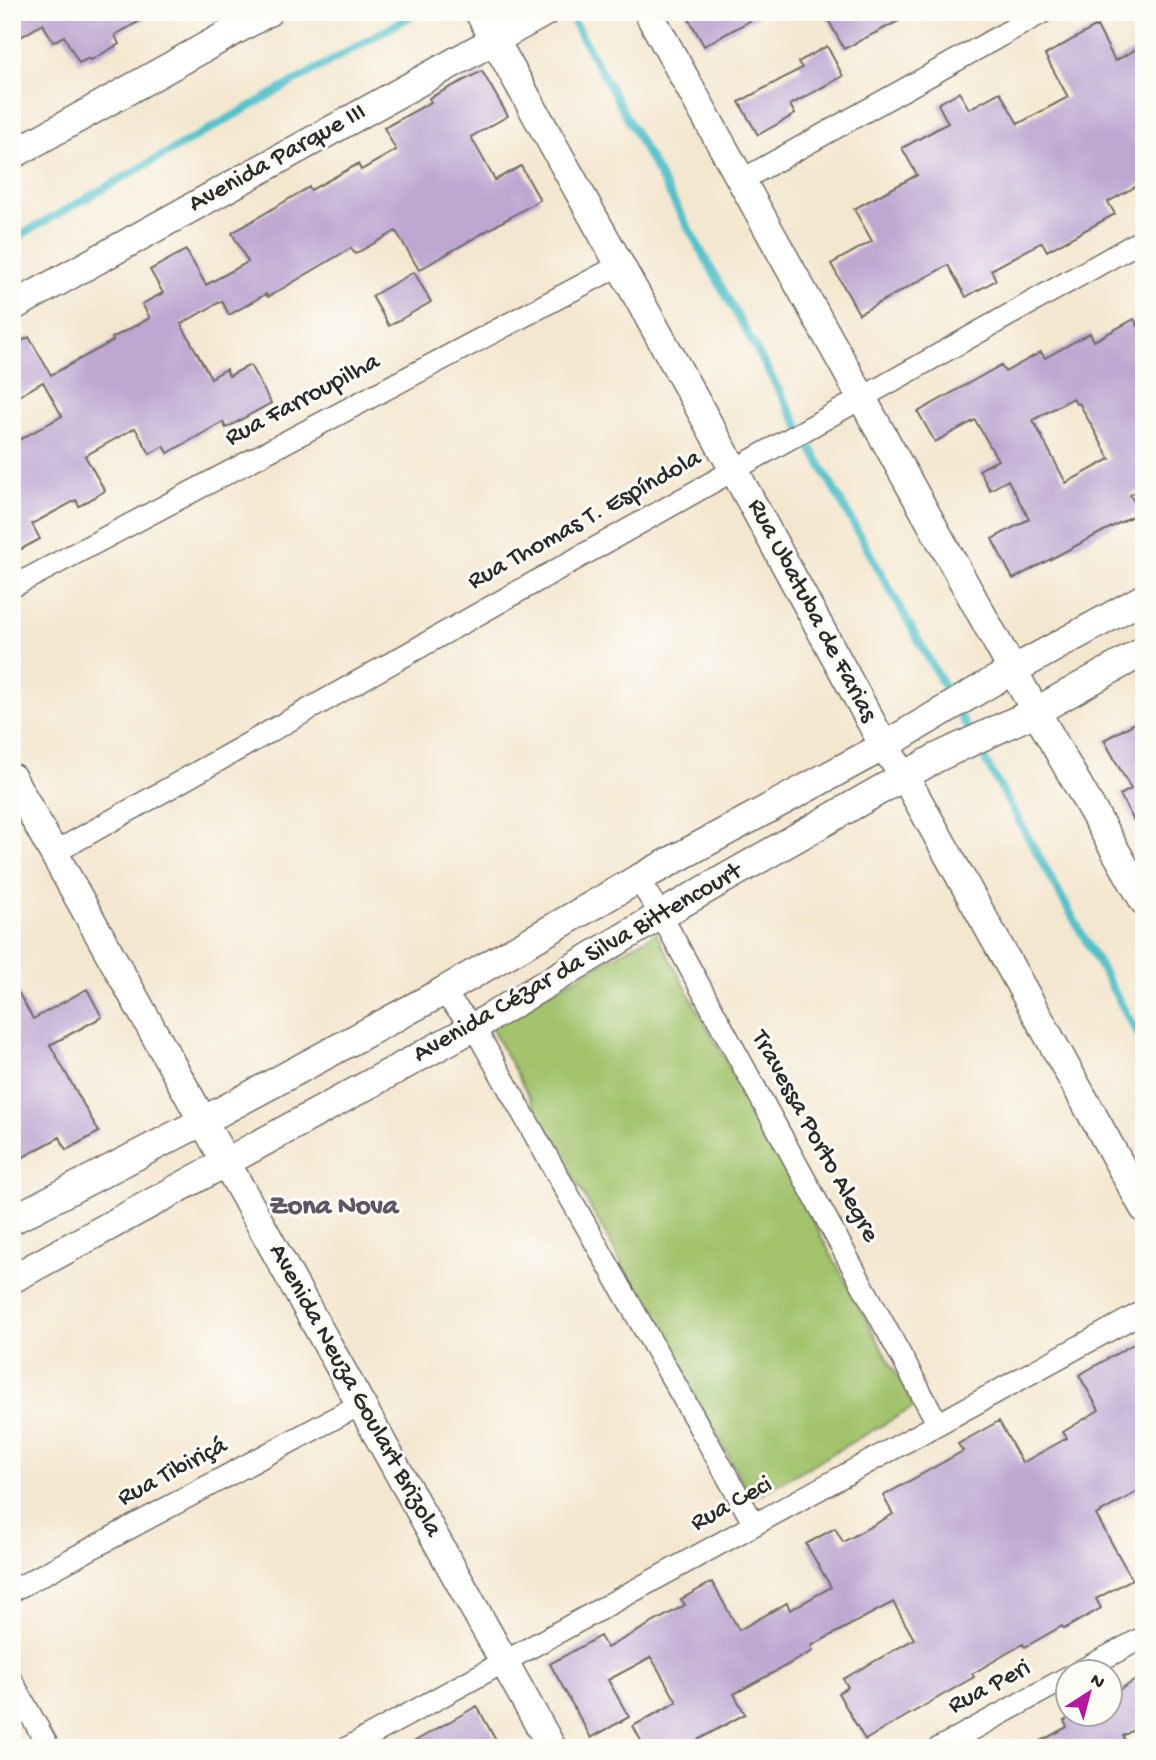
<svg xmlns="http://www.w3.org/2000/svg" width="1156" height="1760" font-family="'Gochi Hand',sans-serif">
<rect width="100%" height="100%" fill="#fdfcf7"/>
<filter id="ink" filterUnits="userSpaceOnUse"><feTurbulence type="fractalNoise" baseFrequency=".0143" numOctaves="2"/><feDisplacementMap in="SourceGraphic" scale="14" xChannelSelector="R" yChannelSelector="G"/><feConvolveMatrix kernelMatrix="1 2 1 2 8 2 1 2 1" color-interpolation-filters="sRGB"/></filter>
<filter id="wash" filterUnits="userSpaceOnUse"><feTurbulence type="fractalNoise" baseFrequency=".00686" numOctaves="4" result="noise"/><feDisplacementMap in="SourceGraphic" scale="28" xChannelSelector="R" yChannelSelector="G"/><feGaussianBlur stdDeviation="1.57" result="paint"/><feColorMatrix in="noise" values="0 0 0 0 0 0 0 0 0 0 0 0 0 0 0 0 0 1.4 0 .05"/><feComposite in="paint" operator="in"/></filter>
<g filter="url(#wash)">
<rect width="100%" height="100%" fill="#f4e7d0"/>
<path fill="#a2c36c" stroke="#66774c" stroke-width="2" d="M 656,933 L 914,1407 L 752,1499 L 490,1026 Z"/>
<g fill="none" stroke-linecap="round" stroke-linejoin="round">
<path stroke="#53c1ca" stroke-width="8" d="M 568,12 L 1144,1045
M 12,240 L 418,12"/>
</g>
<g id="blocks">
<path fill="#bea7d1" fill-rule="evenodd" d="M 12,12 L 156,12 L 115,35 L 119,44 L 91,60 L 89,58 L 79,63 L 64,36 L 53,42 L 43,24 L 12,42 Z
M 685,12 L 766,12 L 704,46 Z
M 824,12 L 916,12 L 844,49 Z
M 1097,26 L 1115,61 L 1144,45 L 1144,182 L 1108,202 L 1115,214 L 1047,251 L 1042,242 L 991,270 L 996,280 L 966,297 L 948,265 L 859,314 L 831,264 L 872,241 L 854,209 L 917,175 L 902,148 L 948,123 L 938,104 L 959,92 L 969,109 L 1000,92 L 1018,124 L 1068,97 L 1045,55 Z
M 827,46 L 843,76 L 790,105 L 795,114 L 758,135 L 739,102 L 802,68 L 798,62 Z
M 482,71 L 508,116 L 471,137 L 495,180 L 521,166 L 540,200 L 419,270 L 396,231 L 355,254 L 351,248 L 268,297 L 266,294 L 229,315 L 222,301 L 181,324 L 211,378 L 226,369 L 229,376 L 250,365 L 271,403 L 226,428 L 223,422 L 168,453 L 164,446 L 150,454 L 135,428 L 85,456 L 105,491 L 79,506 L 76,500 L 32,524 L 40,539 L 12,554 L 12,444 L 62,416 L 43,382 L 12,400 L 12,346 L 29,337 L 51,375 L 113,341 L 112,338 L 150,318 L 142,304 L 163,293 L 150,270 L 186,250 L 206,285 L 248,262 L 232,233 L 309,187 L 311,190 L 358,164 L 361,170 L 396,150 L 384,128 L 431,102 L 429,98 Z
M 414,272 L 431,302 L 389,326 L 372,296 Z
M 1134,319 L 1144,336 L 1144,487 L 1130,495 L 1140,512 L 1013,579 L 992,539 L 1029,519 L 1008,480 L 990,490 L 979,470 L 998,460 L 975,420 L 935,442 L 918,412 L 1001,365 L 1005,372 L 1041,352 L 1045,358 L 1090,333 L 1094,341 ZM 1073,398 L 1076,404 L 1079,403 L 1110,459 L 1066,483 L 1033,420 Z
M 1144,718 L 1144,839 L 1120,795 L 1131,789 L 1104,740 Z
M 12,981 L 33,1019 L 87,989 L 102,1017 L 50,1045 L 99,1132 L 66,1150 L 60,1137 L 18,1160 L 12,1150 Z
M 1144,1338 L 1144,1488 L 1096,1515 L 1132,1579 L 1096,1599 L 1101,1608 L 1064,1629 L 1062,1626 L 1025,1647 L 1023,1644 L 972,1674 L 974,1677 L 865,1740 L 838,1693 L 848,1687 L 843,1679 L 914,1639 L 893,1602 L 811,1646 L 813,1651 L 734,1694 L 745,1714 L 683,1748 L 645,1748 L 633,1726 L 677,1702 L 651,1657 L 608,1680 L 629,1717 L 591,1738 L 550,1664 L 600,1636 L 607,1648 L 685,1605 L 681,1599 L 712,1582 L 739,1630 L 787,1603 L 790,1610 L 831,1587 L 806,1544 L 835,1528 L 843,1542 L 893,1514 L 883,1496 L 963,1451 L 958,1444 L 999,1421 L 1022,1463 L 1067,1438 L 1063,1432 L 1099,1410 L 1079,1375 Z
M 1136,1680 L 1144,1693 L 1144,1724 L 1123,1736 L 1129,1748 L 1028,1748 L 1067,1727 L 1064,1721 L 1076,1714 L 1110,1714 L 1110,1695 Z
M 477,1706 L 500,1748 L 403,1748 Z"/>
</g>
</g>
<g filter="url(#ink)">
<use href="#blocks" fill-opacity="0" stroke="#716d65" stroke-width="2"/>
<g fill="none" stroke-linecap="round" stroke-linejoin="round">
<defs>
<path id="minor" d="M 742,180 L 1043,12
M 12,587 L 620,265
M 54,853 L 1144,239
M 638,879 L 661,915 L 938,1424
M 442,992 L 474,1027 L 754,1524
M 12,1591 L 361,1404
M 1078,1672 L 1144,1637
M 12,1681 L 49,1748
M 347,1748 L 1144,1311
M 939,1748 L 1068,1677"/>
<path id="tertiary" d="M 479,12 L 734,470 L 884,746 L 905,777 L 1144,1208
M 648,12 L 1013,671 L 1144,901
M 12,155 L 268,12
M 12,307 L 545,12
M 12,778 L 552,1748
M 12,1220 L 203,1121 L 442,992 L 638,879 L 884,746 L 990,683 L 1144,598
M 12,1279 L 474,1027 L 661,915 L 936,758 L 1037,711 L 1144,651"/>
</defs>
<use href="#minor" stroke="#716d65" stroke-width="24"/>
<use href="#tertiary" stroke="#716d65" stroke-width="31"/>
<use href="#minor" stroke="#fff" stroke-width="21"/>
<use href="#tertiary" stroke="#fff" stroke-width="28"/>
</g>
</g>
<g text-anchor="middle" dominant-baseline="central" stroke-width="6" stroke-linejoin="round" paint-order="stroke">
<g font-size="26" fill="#2b2b2b" stroke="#fdfcf7">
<text transform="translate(278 159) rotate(-29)">Avenida Parque III</text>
<text transform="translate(303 401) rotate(-28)">Rua Farroupilha</text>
<text transform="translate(585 521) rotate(-29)">Rua Thomas T. Espíndola</text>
<text transform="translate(811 611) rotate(62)">Rua Ubatuba de Farias</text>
<text transform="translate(578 964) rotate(-30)">Avenida Cézar da Silva Bittencourt</text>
<text transform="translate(814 1137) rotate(61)">Travessa Porto Alegre</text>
<text transform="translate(354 1391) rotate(61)">Avenida Neuza Goulart Brizola</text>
<text transform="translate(173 1473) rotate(-28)">Rua Tibiriçá</text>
<text transform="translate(732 1505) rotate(-29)">Rua Ceci</text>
<text transform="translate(990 1688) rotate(-28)">Rua Peri</text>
</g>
<g font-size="28" font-weight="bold" fill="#5e5665" stroke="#fdfcf7">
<text x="334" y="1207">Zona Nova</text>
</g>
</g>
<rect width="1156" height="1760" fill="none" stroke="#fdfcf7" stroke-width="42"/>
<g transform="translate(1089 1693) rotate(36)"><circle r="33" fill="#fdfcf7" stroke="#a9a8a5" stroke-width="2"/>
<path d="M0-5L12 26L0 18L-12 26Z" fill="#b5179e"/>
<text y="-10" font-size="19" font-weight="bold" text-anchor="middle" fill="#2b2b2b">N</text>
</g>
</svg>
